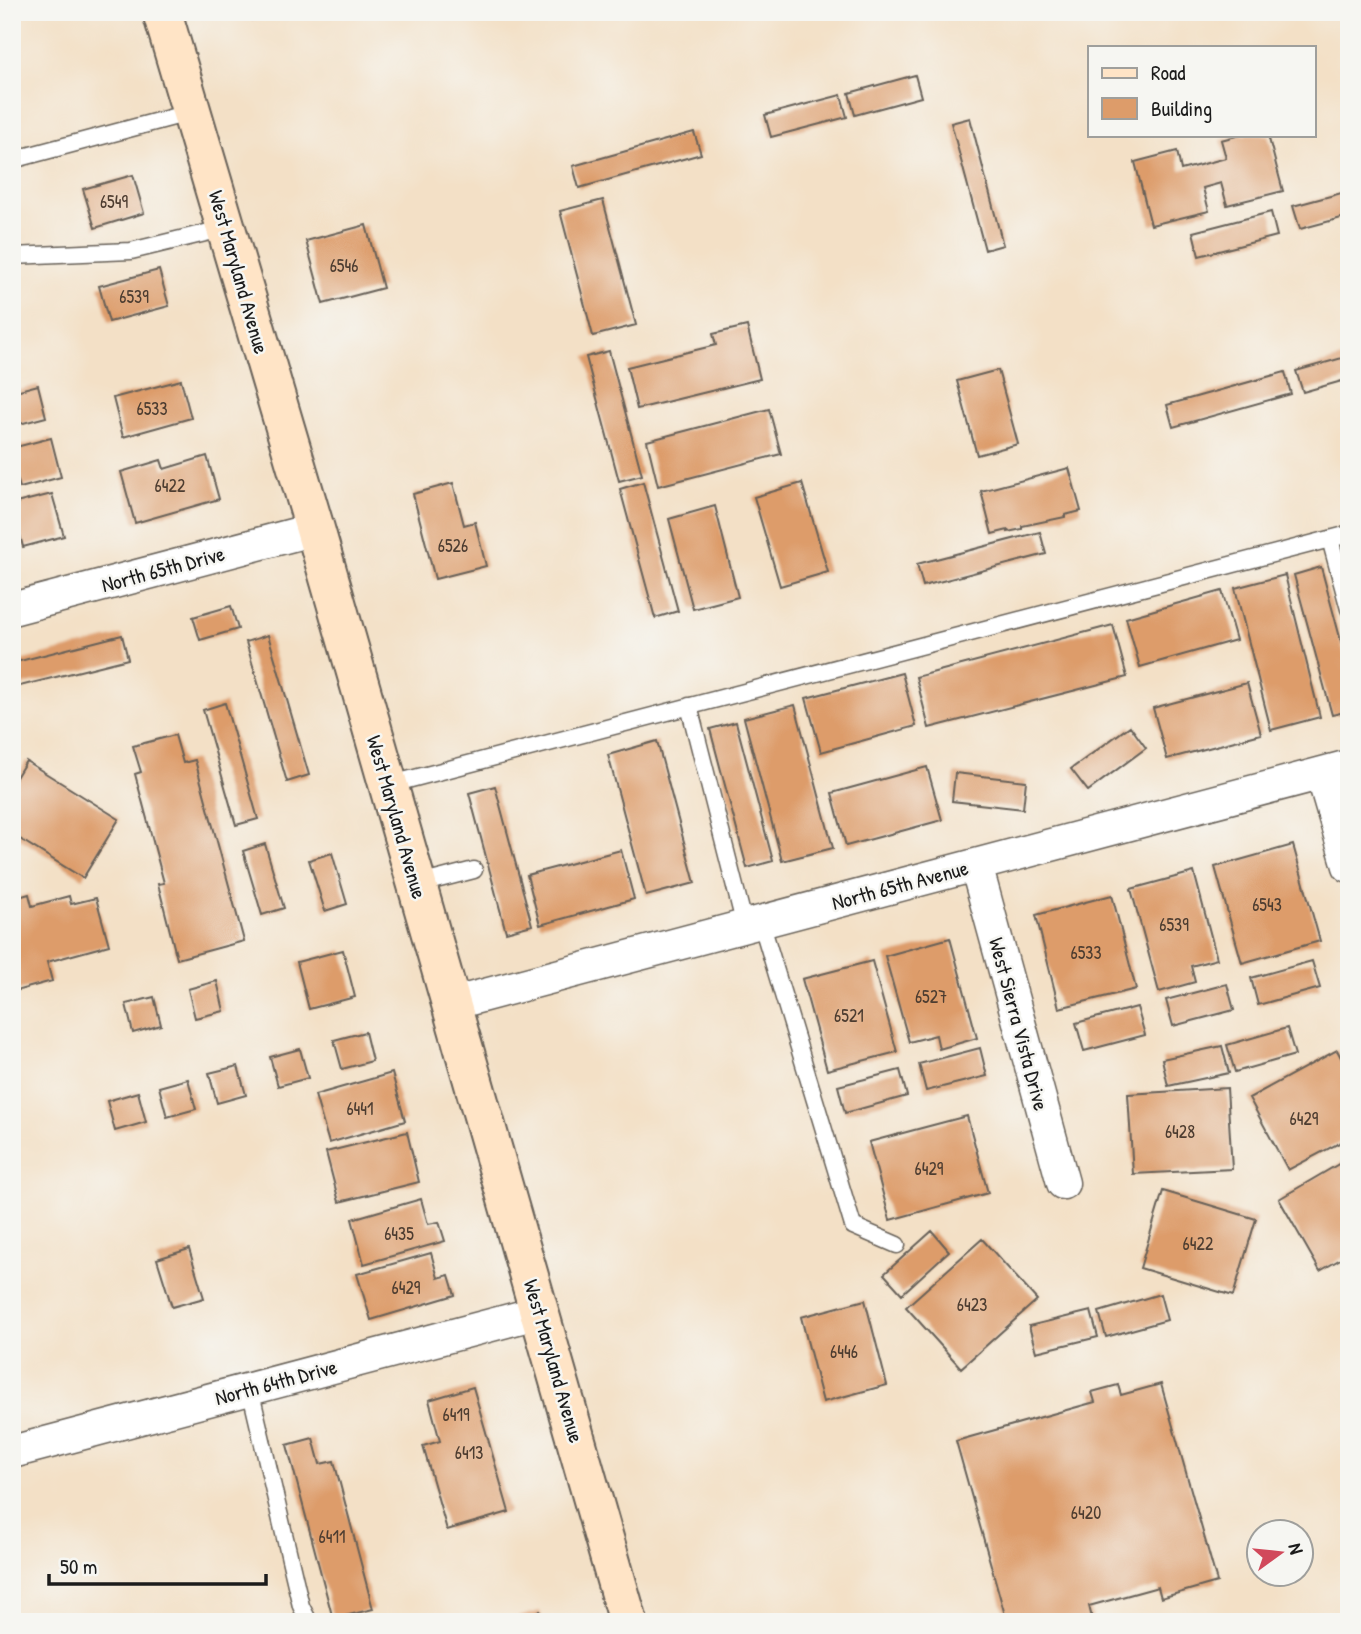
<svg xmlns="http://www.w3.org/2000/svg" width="1361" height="1634" font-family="'Patrick Hand',sans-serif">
<rect width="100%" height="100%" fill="#f6f6f2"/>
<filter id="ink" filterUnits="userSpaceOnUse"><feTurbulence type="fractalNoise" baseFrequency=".0143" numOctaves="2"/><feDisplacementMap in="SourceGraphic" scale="14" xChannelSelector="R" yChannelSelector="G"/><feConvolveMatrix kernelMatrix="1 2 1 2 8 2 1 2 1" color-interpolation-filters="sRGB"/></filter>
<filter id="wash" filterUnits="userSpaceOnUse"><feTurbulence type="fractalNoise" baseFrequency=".00686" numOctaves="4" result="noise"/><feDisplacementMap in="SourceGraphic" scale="28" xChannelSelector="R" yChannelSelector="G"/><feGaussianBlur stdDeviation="1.57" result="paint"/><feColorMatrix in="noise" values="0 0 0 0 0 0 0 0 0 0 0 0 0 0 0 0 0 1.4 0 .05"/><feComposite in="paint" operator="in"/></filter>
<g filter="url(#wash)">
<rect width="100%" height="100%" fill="#f3e0c6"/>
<g id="blocks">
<path fill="#dd9c6a" d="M 250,12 L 276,12 L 276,13 L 252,20 Z
M 915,75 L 921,97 L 855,115 L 849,93 Z
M 841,95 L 847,117 L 771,137 L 765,115 Z
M 970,118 L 1003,245 L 985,250 L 951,123 Z
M 694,132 L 701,154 L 579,188 L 573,166 Z
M 1240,135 L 1268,135 L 1283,191 L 1227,205 L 1221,183 L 1203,188 L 1209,211 L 1151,225 L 1135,162 L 1177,151 L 1181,170 L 1226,158 L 1221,140 Z
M 133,175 L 144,213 L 95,228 L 83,189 Z
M 1349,191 L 1349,216 L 1300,229 L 1293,206 Z
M 603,200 L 636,325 L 593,336 L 560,211 Z
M 1271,212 L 1277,236 L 1199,256 L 1193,232 Z
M 366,225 L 383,288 L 323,304 L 306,241 Z
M 159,270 L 169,306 L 109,322 L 99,286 Z
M 747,326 L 760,379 L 637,409 L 627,367 L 716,345 L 713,334 Z
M 609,351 L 642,475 L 619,481 L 586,357 Z
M 1349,356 L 1349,379 L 1303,392 L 1296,371 Z
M 998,370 L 1018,444 L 977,455 L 957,381 Z
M 1285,372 L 1291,394 L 1173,427 L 1167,405 Z
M 181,380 L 191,418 L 123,437 L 113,398 Z
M 38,385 L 46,417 L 12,426 L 12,392 Z
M 769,409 L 781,454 L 658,486 L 647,441 Z
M 51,438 L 61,477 L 20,488 L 12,460 L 12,448 Z
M 207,456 L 219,499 L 135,523 L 121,472 L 161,460 L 164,469 Z
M 1069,468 L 1081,511 L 1065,515 L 1065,517 L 1022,526 L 1022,529 L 1008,532 L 1008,530 L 992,534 L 981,491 Z
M 643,482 L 678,611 L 655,618 L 620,489 Z
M 453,483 L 464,525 L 475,522 L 486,566 L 435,579 L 413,494 Z
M 802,483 L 828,572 L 780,586 L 754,497 Z
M 52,494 L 64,536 L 23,547 L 12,504 Z
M 715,506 L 738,597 L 693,609 L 669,519 Z
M 1040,532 L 1046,554 L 923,586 L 917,564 Z
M 1321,567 L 1349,671 L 1349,711 L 1332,715 L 1294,575 Z
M 1285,575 L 1320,717 L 1271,730 L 1235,588 Z
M 1222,591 L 1236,640 L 1140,667 L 1126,618 Z
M 231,606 L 238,629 L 200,640 L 193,617 Z
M 1113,625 L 1127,677 L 929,728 L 916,677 Z
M 122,635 L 128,659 L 12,688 L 12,663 Z
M 268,635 L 309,775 L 287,782 L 246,642 Z
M 902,673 L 916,726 L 821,752 L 806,698 Z
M 1247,683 L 1261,734 L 1167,759 L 1153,708 Z
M 225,703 L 258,819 L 236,825 L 203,710 Z
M 795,705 L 833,848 L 782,861 L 744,718 Z
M 736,722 L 773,861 L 747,868 L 710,729 Z
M 1130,726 L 1146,748 L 1088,791 L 1071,769 Z
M 175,735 L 183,763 L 195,760 L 244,941 L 177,959 L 158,884 L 164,883 L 135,774 L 141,772 L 133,746 Z
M 657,741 L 695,883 L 646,896 L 608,755 Z
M 26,761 L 119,819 L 83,878 L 12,834 L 12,784 Z
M 927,767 L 942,820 L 846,846 L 832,793 Z
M 955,773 L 1026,781 L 1023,809 L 952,801 Z
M 495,786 L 532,925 L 506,932 L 469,793 Z
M 265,844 L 284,908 L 262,915 L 243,851 Z
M 1293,845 L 1320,941 L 1242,963 L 1215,867 Z
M 621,850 L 634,899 L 540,925 L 527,875 Z
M 332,853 L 347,904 L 325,911 L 309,860 Z
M 1194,872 L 1217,959 L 1191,966 L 1195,982 L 1159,992 L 1131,889 Z
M 29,894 L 32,906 L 69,896 L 71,904 L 96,898 L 109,945 L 47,962 L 52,981 L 12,992 L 12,899 Z
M 1112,895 L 1136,989 L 1059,1008 L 1036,915 Z
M 950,938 L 977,1038 L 939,1049 L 936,1035 L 909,1042 L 885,956 Z
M 343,950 L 355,997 L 309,1009 L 297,962 Z
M 872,961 L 897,1052 L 827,1070 L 802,979 Z
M 1312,961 L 1320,988 L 1258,1005 L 1251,978 Z
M 217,981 L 224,1011 L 195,1018 L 188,989 Z
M 1227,984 L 1234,1010 L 1173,1026 L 1166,1000 Z
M 154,997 L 161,1025 L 133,1033 L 126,1004 Z
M 1137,1007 L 1145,1035 L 1084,1051 L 1076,1023 Z
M 1287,1028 L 1295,1055 L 1235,1072 L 1227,1045 Z
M 365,1032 L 372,1061 L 342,1069 L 334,1040 Z
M 1222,1046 L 1229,1073 L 1168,1086 L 1162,1059 Z
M 980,1048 L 987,1076 L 926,1091 L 919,1064 Z
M 300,1049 L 308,1078 L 278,1086 L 270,1057 Z
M 1337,1050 L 1349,1073 L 1349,1138 L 1288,1170 L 1249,1098 Z
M 238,1066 L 246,1095 L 217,1103 L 209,1073 Z
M 900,1070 L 907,1096 L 845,1113 L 838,1086 Z
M 392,1073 L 405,1121 L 329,1143 L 315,1095 Z
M 188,1079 L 196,1109 L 167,1117 L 159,1087 Z
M 1227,1088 L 1232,1169 L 1133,1174 L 1128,1094 Z
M 138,1092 L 146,1122 L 115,1131 L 107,1101 Z
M 967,1116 L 988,1193 L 890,1220 L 869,1142 Z
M 407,1132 L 419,1182 L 339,1202 L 326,1152 Z
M 1349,1158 L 1349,1254 L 1320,1271 L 1279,1199 Z
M 1163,1191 L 1256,1219 L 1233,1296 L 1140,1268 Z
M 421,1199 L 428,1224 L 439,1222 L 445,1241 L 364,1264 L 352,1219 Z
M 932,1231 L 949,1251 L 902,1294 L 884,1274 Z
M 982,1239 L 1037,1300 L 961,1368 L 906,1307 Z
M 189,1249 L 204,1298 L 172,1307 L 157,1259 Z
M 431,1253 L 438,1278 L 449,1275 L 455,1295 L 371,1320 L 357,1274 Z
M 1160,1294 L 1167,1320 L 1106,1337 L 1099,1312 Z
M 865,1300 L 887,1385 L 823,1402 L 801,1317 Z
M 1091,1311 L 1098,1337 L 1036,1352 L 1029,1326 Z
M 1161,1384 L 1217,1582 L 1161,1598 L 1158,1587 L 1089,1606 L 1093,1622 L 1007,1622 L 956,1441 L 1095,1402 L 1092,1392 L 1118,1385 L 1121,1395 Z
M 473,1387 L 509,1512 L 447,1530 L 423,1446 L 440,1441 L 429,1400 Z
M 313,1438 L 320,1464 L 334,1461 L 373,1609 L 333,1619 L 287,1445 Z
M 540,1611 L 543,1622 L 504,1622 L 504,1621 Z"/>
</g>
</g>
<g filter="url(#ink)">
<use href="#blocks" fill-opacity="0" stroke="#676158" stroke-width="2"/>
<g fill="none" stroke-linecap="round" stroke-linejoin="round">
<defs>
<path id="lane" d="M 12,160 L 192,112
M 12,256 L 131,251 L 226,228
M 1330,539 L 1349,609
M 689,706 L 745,926
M 388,785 L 1349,534
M 416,885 L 474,870
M 761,922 L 853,1226 L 897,1245
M 250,1389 L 301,1606 L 309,1622"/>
<path id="street" d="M 12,609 L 315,529
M 1322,774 L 1349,866
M 976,865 L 1063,1183
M 451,1004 L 1349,766
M 12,1452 L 540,1312"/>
<path id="secondary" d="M 162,12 L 315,529 L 628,1622"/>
</defs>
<use href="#lane" stroke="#676158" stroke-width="19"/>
<use href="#street" stroke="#676158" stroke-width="35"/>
<use href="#secondary" stroke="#676158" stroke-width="42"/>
<use href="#lane" stroke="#fff" stroke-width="16"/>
<use href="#street" stroke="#fff" stroke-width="32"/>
<use href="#secondary" stroke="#ffe4c6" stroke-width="38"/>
</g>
</g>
<g text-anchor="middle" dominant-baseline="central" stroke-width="5" stroke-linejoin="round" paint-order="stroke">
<g font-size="18" fill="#4c3c30">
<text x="114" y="201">6549</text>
<text x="344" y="265">6546</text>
<text x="134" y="296">6539</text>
<text x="152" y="408">6533</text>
<text x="170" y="485">6422</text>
<text x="453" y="545">6526</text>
<text x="1267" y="904">6543</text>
<text x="1174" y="924">6539</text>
<text x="1086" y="952">6533</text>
<text x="931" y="996">6527</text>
<text x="849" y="1015">6521</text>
<text x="360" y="1108">6441</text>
<text x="1304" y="1118">6429</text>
<text x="1180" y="1131">6428</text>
<text x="929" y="1168">6429</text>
<text x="399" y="1233">6435</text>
<text x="1198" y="1243">6422</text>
<text x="406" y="1287">6429</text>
<text x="972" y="1304">6423</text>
<text x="844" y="1351">6446</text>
<text x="456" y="1414">6419</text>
<text x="469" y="1452">6413</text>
<text x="1086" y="1512">6420</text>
<text x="332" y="1536">6411</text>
</g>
<g font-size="21" fill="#1c1c1c" stroke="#f6f6f2">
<text transform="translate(239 272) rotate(74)">West Maryland Avenue</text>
<text transform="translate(163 569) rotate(-15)">North 65th Drive</text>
<text transform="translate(397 817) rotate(74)">West Maryland Avenue</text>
<text transform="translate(900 885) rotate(-15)">North 65th Avenue</text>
<text transform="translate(1019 1024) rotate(75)">West Sierra Vista Drive</text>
<text transform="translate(554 1361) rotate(74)">West Maryland Avenue</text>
<text transform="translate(276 1382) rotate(-15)">North 64th Drive</text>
</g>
</g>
<rect width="1361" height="1634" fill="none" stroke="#f6f6f2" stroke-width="42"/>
<rect x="1088" y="46" width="228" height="91" fill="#f6f6f2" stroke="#9f9f9c" stroke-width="2"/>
<rect x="1102" y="68" width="35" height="10" fill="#ffe4c6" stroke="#9f9f9c" stroke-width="2"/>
<text x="1151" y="80" font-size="21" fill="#1c1c1c">Road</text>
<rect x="1102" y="98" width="35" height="21" fill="#dd9c6a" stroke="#9f9f9c" stroke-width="2"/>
<text x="1151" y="116" font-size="21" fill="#1c1c1c">Building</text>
<g transform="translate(1280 1553) rotate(75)"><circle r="33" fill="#f6f6f2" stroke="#9f9f9c" stroke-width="2"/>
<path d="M0-5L12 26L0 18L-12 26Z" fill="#d1495b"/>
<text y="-10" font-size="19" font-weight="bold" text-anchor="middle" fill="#1c1c1c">N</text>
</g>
<path d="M49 1574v10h217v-10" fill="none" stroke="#1c1c1c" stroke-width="3.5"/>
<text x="60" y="1574" font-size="21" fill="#1c1c1c" stroke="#f6f6f2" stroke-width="5" paint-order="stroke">50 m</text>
</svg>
